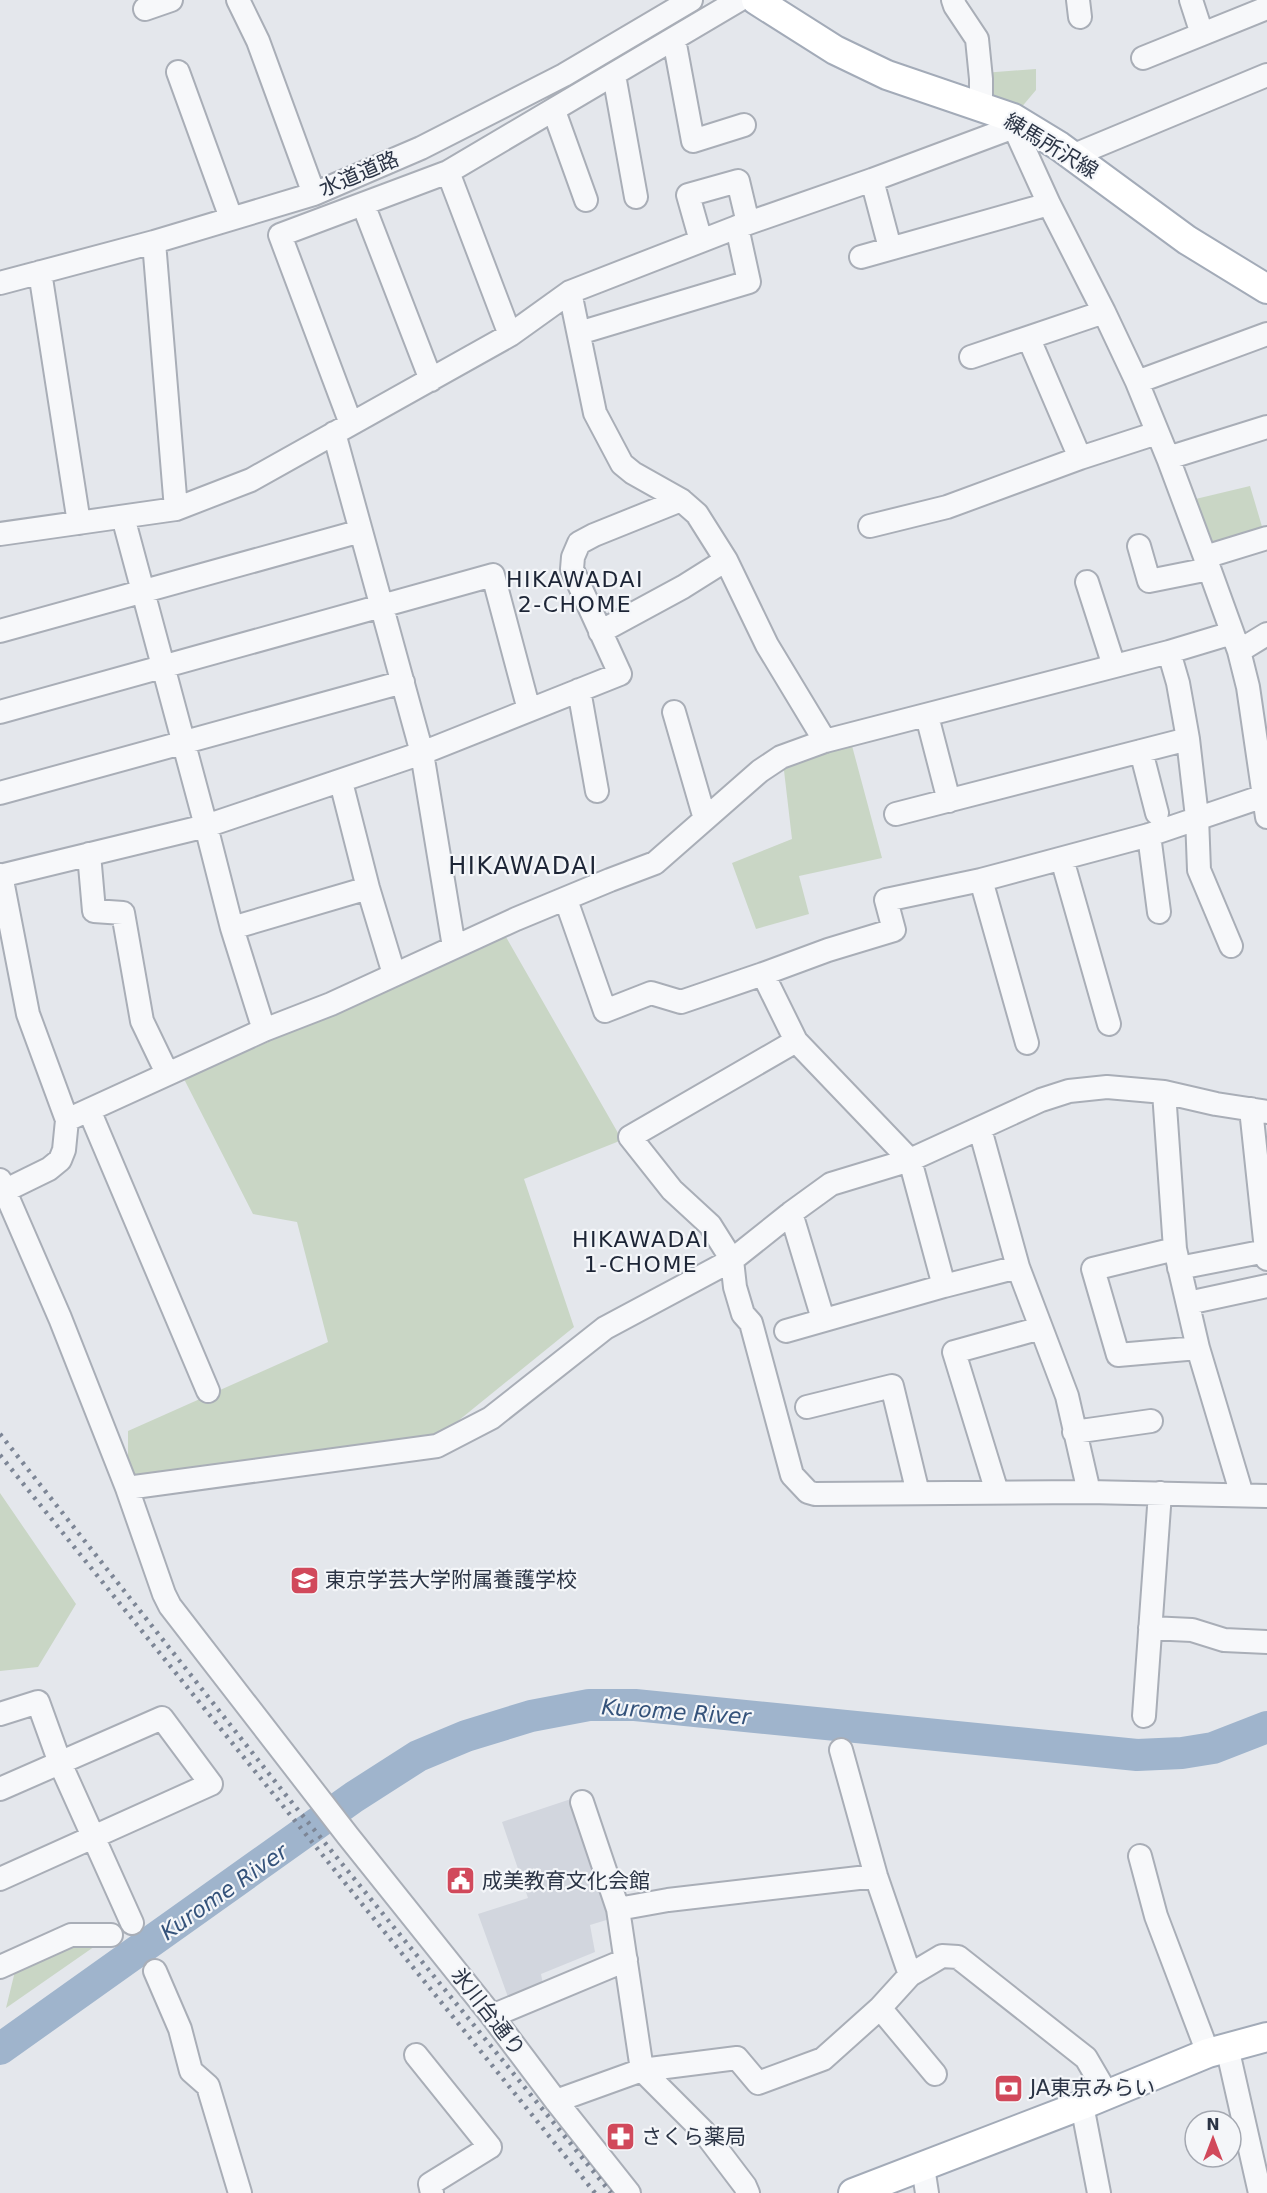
<svg xmlns="http://www.w3.org/2000/svg" width="1267" height="2193" font-family="'DejaVu Sans','Noto Sans JP',sans-serif">
<rect width="100%" height="100%" fill="#e4e7ec"/>
<path fill="#d2d6de" d="M 574,1798 L 613,1918 L 590,1925 L 595,1952 L 541,1974 L 543,1984 L 508,1997 L 478,1914 L 528,1898 L 502,1822 Z"/>
<path fill="#c9d6c5" d="M 1036,69 L 1036,90 L 1014,116 L 984,107 L 983,73 Z
M 1250,486 L 1266,540 L 1203,555 L 1183,502 Z
M 851,742 L 882,858 L 799,876 L 809,914 L 756,929 L 732,863 L 792,839 L 783,762 Z
M 506,937 L 622,1140 L 524,1179 L 574,1327 L 437,1438 L 128,1477 L 128,1431 L 328,1342 L 297,1222 L 253,1214 L 184,1079 Z
M 0,1493 L 76,1604 L 38,1667 L 0,1671 Z
M 111,1935 L 6,2008 L 18,1959 Z"/>
<g fill="none" stroke-linecap="round" stroke-linejoin="round">
<path stroke="#9fb4cc" stroke-width="32" d="M 0,2049 L 354,1797 L 418,1756 L 466,1736 L 531,1716 L 589,1705 L 635,1705 L 1137,1755 L 1182,1753 L 1213,1748 L 1267,1727"/>
<defs>
<path id="minor" d="M 238,0 L 258,41 L 314,194
M 953,0 L 955,6 L 977,39 L 981,79 L 981,108
M 1078,0 L 1080,17
M 1191,0 L 1202,34
M 145,9 L 171,0
M 674,39 L 693,141 L 744,125
M 1143,58 L 1267,8
M 178,72 L 231,218
M 614,75 L 636,197
M 554,111 L 586,200
M 1013,118 L 1014,127 L 1049,204 L 1104,312 L 1137,382 L 1168,458 L 1205,557 L 1239,651 L 1248,687 L 1267,817
M 1072,156 L 1267,75
M 448,172 L 510,335
M 872,180 L 890,248
M 363,204 L 431,380
M 701,241 L 688,195 L 738,181 L 748,223
M 154,242 L 176,509
M 861,257 L 1049,204
M 40,272 L 79,523
M 0,283 L 154,242 L 314,194 L 421,148 L 564,75 L 691,0
M 570,292 L 595,413 L 622,464 L 633,473 L 681,500 L 697,514 L 726,560 L 767,645 L 825,741
M 579,333 L 749,282 L 737,227
M 1029,339 L 1080,458
M 971,357 L 1104,312
M 1137,382 L 1267,334
M 351,424 L 280,235 L 448,172 L 739,0
M 334,433 L 422,753 L 454,947
M 1168,458 L 1267,427
M 123,517 L 206,826 L 232,928 L 264,1030
M 870,526 L 947,507 L 1080,458 L 1157,433
M 0,534 L 176,509 L 251,480 L 510,335 L 570,292 L 737,227 L 872,180 L 1014,127
M 1139,546 L 1149,581 L 1209,569
M 1205,557 L 1267,538
M 1087,582 L 1114,666
M 0,631 L 361,531
M 600,632 L 683,587 L 726,560
M 1239,651 L 1267,634
M 1169,652 L 1178,683 L 1188,739 L 1197,817 L 1199,870 L 1231,946
M 579,690 L 597,791
M 0,712 L 493,575 L 529,710
M 674,712 L 705,819
M 927,716 L 949,801
M 1141,751 L 1157,813
M 341,782 L 368,888 L 394,974
M 0,793 L 403,682
M 896,814 L 1188,739
M 1149,835 L 1159,912
M 89,854 L 94,911 L 123,913 L 142,1021 L 167,1073
M 1062,859 L 1109,1024
M 1,875 L 28,1014 L 67,1120 L 64,1150 L 60,1160 L 49,1169 L 4,1191
M 0,876 L 206,826 L 422,753 L 620,674 L 572,569 L 573,557 L 579,543 L 594,535 L 681,500
M 981,880 L 1027,1043
M 566,900 L 605,1011 L 651,993 L 681,1002 L 763,974 L 796,1041 L 910,1160 L 944,1286
M 232,928 L 368,888
M 763,974 L 828,950 L 894,930 L 886,900 L 981,880 L 1149,835 L 1267,795
M 796,1041 L 630,1137 L 672,1190 L 710,1225 L 732,1260 L 735,1287 L 743,1314 L 751,1323 L 792,1475 L 808,1492 L 815,1494 L 1089,1492 L 1267,1496
M 1164,1092 L 1175,1249 L 1198,1348 L 1242,1495
M 1251,1109 L 1267,1259
M 89,1110 L 208,1391
M 67,1120 L 264,1030 L 331,1004 L 516,919 L 610,880 L 655,863 L 760,771 L 781,757 L 825,741 L 1169,652 L 1232,633
M 980,1129 L 1018,1267 L 1067,1396 L 1089,1492
M 0,1180 L 60,1318 L 127,1488 L 164,1594 L 170,1606 L 348,1836 L 492,2016 L 556,2101 L 629,2193
M 791,1213 L 823,1319
M 1175,1249 L 1093,1269 L 1118,1355 L 1198,1348
M 1179,1268 L 1266,1251
M 1188,1303 L 1267,1286
M 786,1331 L 944,1286 L 1018,1267
M 807,1407 L 892,1386 L 918,1493
M 1074,1432 L 1151,1421
M 127,1488 L 437,1446 L 491,1418 L 605,1328 L 732,1260 L 791,1213 L 831,1184 L 910,1160 L 1041,1100 L 1069,1091 L 1107,1087 L 1164,1092 L 1216,1104 L 1267,1112
M 997,1492 L 954,1352 L 1041,1328
M 1150,1628 L 1192,1630 L 1224,1640 L 1267,1642
M 0,1714 L 38,1702 L 60,1763 L 132,1923
M 1144,1716 L 1160,1493
M 841,1750 L 876,1876 L 910,1975
M 0,1789 L 162,1718 L 211,1784 L 0,1879
M 582,1802 L 618,1909 L 642,2070 L 704,2132 L 745,2186 L 748,2193
M 1140,1856 L 1156,1916 L 1208,2053
M 618,1909 L 668,1900 L 876,1876
M 0,1967 L 71,1935 L 111,1935
M 155,1971 L 180,2029 L 191,2071 L 208,2086 L 240,2193
M 492,2016 L 626,1960
M 1227,2047 L 1260,2193
M 416,2055 L 490,2147 L 430,2184 L 432,2193
M 935,2074 L 880,2008 L 910,1975 L 942,1956 L 958,1957 L 1086,2058 L 1107,2094
M 556,2101 L 642,2070 L 737,2058 L 758,2083 L 823,2059 L 880,2008
M 1082,2105 L 1099,2193
M 923,2167 L 927,2193"/>
<path id="major" d="M 756,0 L 835,50 L 887,75 L 1013,118 L 1059,146 L 1187,240 L 1267,289
M 853,2193 L 1082,2105 L 1208,2053 L 1267,2037"/>
</defs>
<use href="#minor" stroke="#a9aeb7" stroke-width="26"/>
<use href="#major" stroke="#a3abb8" stroke-width="32"/>
<use href="#minor" stroke="#f7f8fa" stroke-width="22"/>
<use href="#major" stroke="#fff" stroke-width="28"/>
<path stroke="#7d8696" stroke-width="4.5" stroke-dasharray="3 6" stroke-linecap="butt" d="M 0,1434 L 285,1794 L 611,2193
M 0,1455 L 595,2193"/>
</g>
<defs>
<symbol id="school-square" viewBox="-11 -11 22 22"><rect x="-9" y="-9" width="18" height="18" rx="4" fill="#d1495b" stroke="#f4f6f9"/><path d="M0-5L7-2L0 1L-7-2ZM-4 1L0 2.5L4 1V4Q0 6-4 4Z" fill="#fff"/></symbol>
<symbol id="civic-square" viewBox="-11 -11 22 22"><rect x="-9" y="-9" width="18" height="18" rx="4" fill="#d1495b" stroke="#f4f6f9"/><path d="M-.6-6.5H3V-4.5H.6V-3L4-1V1h2V6H-6V1h2V-1L-.6-3ZM-1.2 2.5V6h2.4V2.5Z" fill="#fff"/></symbol>
<symbol id="bank-square" viewBox="-11 -11 22 22"><rect x="-9" y="-9" width="18" height="18" rx="4" fill="#d1495b" stroke="#f4f6f9"/><path d="M-6-4H6V4H-6ZM0-2.3a2.3 2.3 0 1 0 0 4.6a2.3 2.3 0 1 0 0-4.6Z" fill="#fff"/></symbol>
<symbol id="pharmacy-square" viewBox="-11 -11 22 22"><rect x="-9" y="-9" width="18" height="18" rx="4" fill="#d1495b" stroke="#f4f6f9"/><path d="M-2-6h4v4h4v4h-4v4h-4v-4h-4v-4h4Z" fill="#fff"/></symbol>
</defs>
<g fill-rule="evenodd">
<use href="#school-square" x="288" y="1564" width="33" height="33"/>
<use href="#civic-square" x="444" y="1864" width="33" height="33"/>
<use href="#bank-square" x="992" y="2072" width="33" height="33"/>
<use href="#pharmacy-square" x="604" y="2120" width="33" height="33"/>
</g>
<g text-anchor="middle" dominant-baseline="central" stroke-width="4.5" stroke-linejoin="round" paint-order="stroke">
<g font-size="21" fill="#2b3445" stroke="#f4f6f9">
<text transform="translate(1051 146) rotate(31)">練馬所沢線</text>
<text transform="translate(359 174) rotate(-23)">水道道路</text>
<text transform="translate(488 2012) rotate(52)">氷川台通り</text>
</g>
<g font-size="21" fill="#2b3445" stroke="#f4f6f9" text-anchor="start">
<text x="325" y="1580">東京学芸大学附属養護学校</text>
<text x="482" y="1881">成美教育文化会館</text>
<text x="1030" y="2088">JA東京みらい</text>
<text x="641" y="2137">さくら薬局</text>
</g>
<g font-size="22" letter-spacing="1.5" fill="#1d2536" stroke="#f4f6f9">
<text x="575" y="579">HIKAWADAI<tspan x="575" dy="25">2-CHOME</tspan></text>
<text x="641" y="1239">HIKAWADAI<tspan x="641" dy="25">1-CHOME</tspan></text>
</g>
<g font-size="22" font-style="italic" fill="#34527a" stroke="#f4f6f9">
<text transform="translate(676 1712) rotate(4)">Kurome River</text>
<text transform="translate(224 1892) rotate(-35)">Kurome River</text>
</g>
<g font-size="24" letter-spacing="1.5" fill="#1d2536" stroke="#f4f6f9">
<text x="523" y="866">HIKAWADAI</text>
</g>
</g>
<g transform="translate(1213 2139)"><circle r="28" fill="#f4f6f9" stroke="#a4a8b1" stroke-width="1.5"/>
<path d="M0-4.5L10 22L0 15L-10 22Z" fill="#d1495b"/>
<text y="-9" font-size="16" font-weight="bold" text-anchor="middle" fill="#2b3445">N</text>
</g>
</svg>
